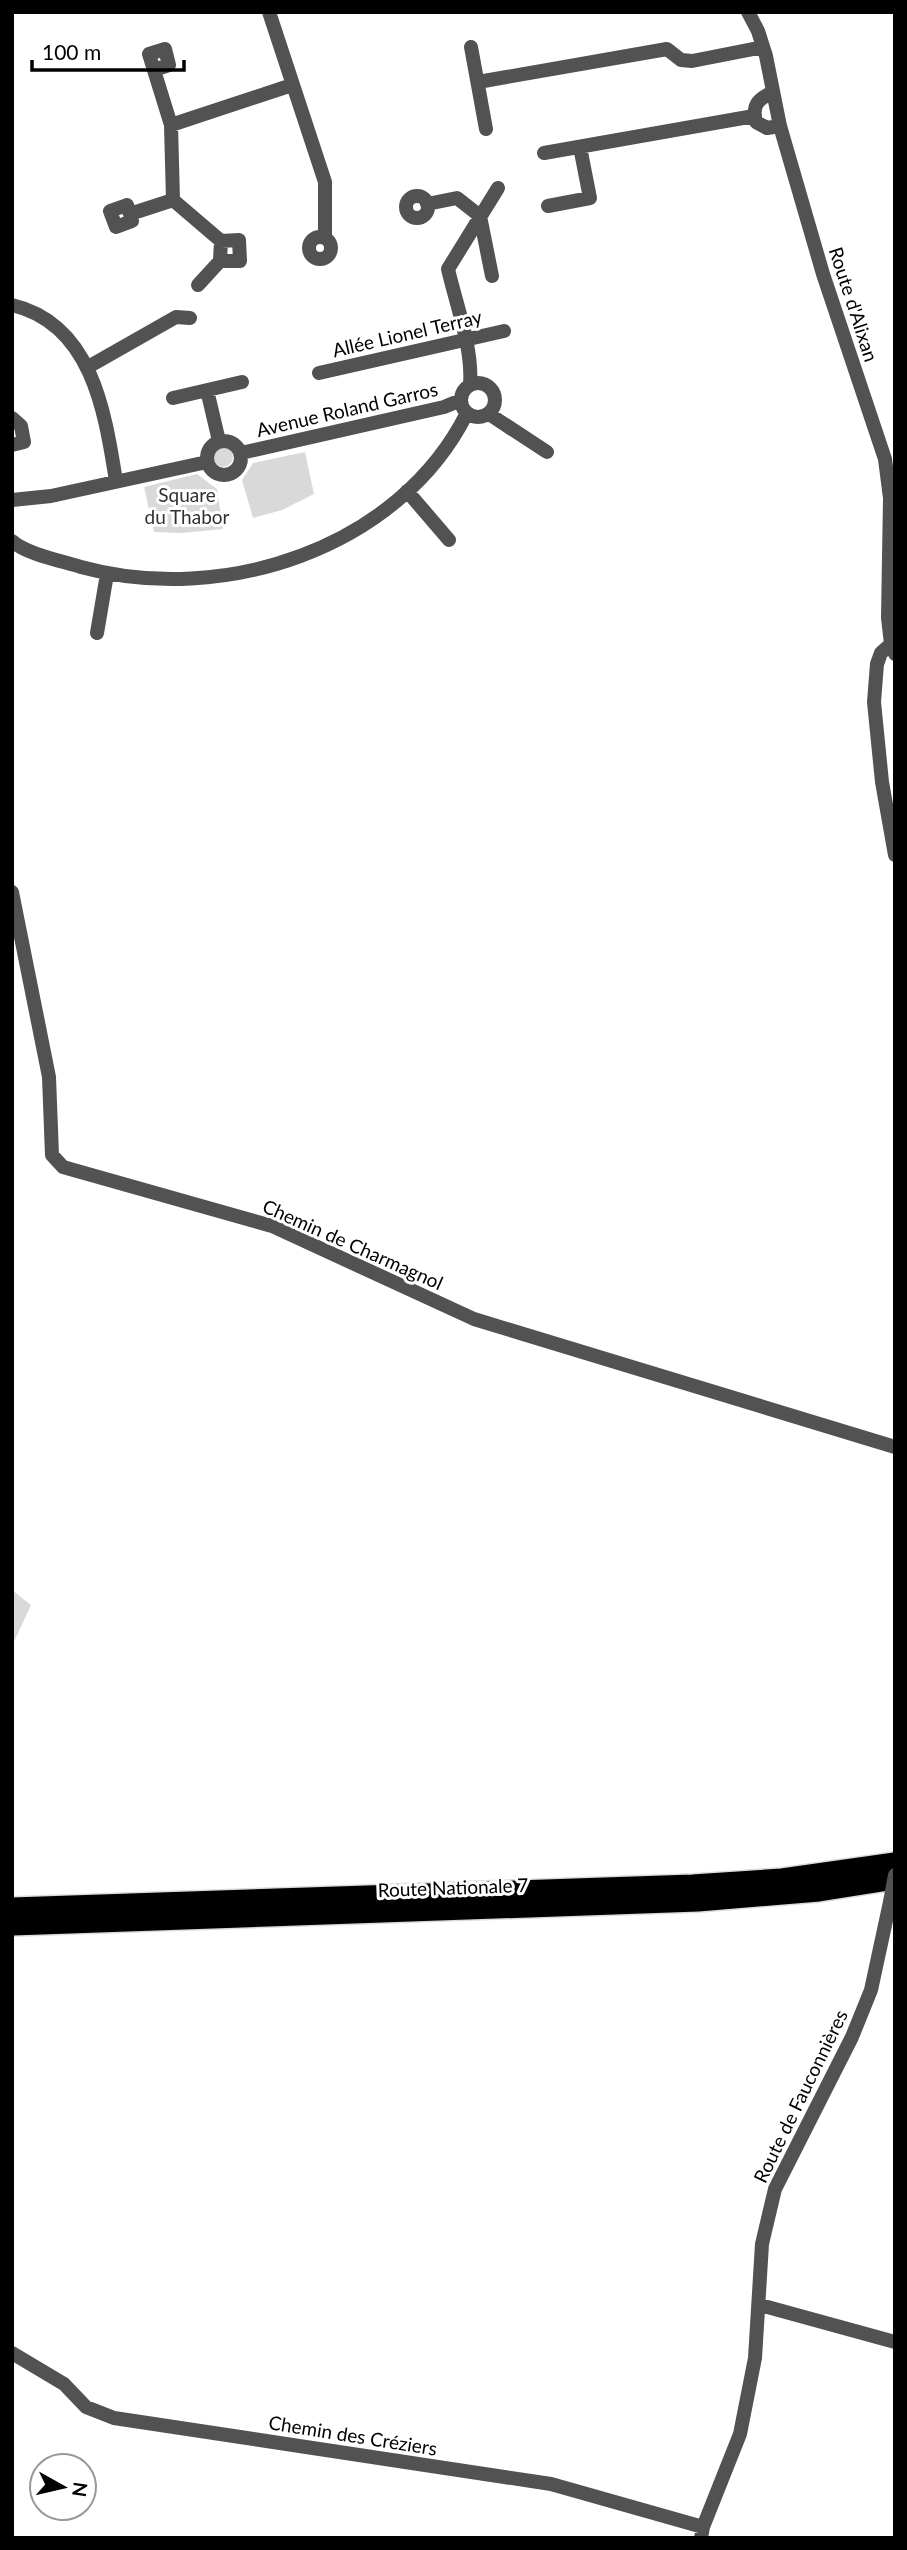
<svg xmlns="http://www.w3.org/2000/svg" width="907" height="2550" font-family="Lato,sans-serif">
<rect width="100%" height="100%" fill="#fff"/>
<path fill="#d9d9d9" d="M213 457a10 10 0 1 1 20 0a10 10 0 1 1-20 0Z
M 305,452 L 314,494 L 282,510 L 253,518 L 242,480 L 253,463 Z
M 197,474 L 217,489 L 223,529 L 182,533 L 154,532 L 144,487 Z
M 12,1590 L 31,1605 L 12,1646 Z"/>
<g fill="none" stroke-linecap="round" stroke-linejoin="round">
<defs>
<path id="highway" d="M 12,1908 L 693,1885 L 782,1879 L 895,1863
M 12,1925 L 698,1901 L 819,1891 L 895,1879"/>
</defs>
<use href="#highway" stroke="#dbdbdb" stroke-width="24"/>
<path stroke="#525252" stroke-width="14" d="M 269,12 L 325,182 L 325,238
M 748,12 L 758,31 L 766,56 L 780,126 L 823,274 L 885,459 L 890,498 L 888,618 L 891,644 L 895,654
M 471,47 L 486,129
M 154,70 L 169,65 L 165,49 L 149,54 L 171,125 L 173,200 L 221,241 L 239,240 L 240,261 L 220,261 L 221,241
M 478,82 L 667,49 L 681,60 L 692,61 L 763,47
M 771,93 C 757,100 752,106 756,122 L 767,128 L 780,126
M 171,125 L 292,85
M 544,153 L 754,116
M406 207a11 11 0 1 1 22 0a11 11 0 1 1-22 0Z
M 427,204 L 457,198 L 480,216 L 492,276
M 548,206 L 590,198 L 580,147
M 130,214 L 127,205 L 110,211 L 116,227 L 132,221 L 130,214 L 173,200
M309 248a11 11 0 1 1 22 0a11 11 0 1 1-22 0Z
M 198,285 L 220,261
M 12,305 C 92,324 105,412 116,481
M 88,367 L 176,317 L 190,318
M 319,373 L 504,331
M461 400a17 17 0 1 1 34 0a17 17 0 1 1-34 0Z
M 470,384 C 473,349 456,304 448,269 L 498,188
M 207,390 L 219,441
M 173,398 L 242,382
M 489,414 L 547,452
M 12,418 L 21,426 L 24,442 L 12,445
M207 458a17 17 0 1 1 34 0a17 17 0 1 1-34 0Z
M 241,453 L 444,407 L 461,400
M 407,491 L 449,540
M 12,500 L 51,496 L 207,462
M 12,541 C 26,554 62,561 81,567 C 222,606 399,549 467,413
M 97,633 L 107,574
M 891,644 L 881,653 L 877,664 L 874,702 L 882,782 L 895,855
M 12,892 L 49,1077 L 52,1155 L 63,1167 L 272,1226 L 474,1319 L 895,1447
M 760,2305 L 895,2342
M 12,2353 L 64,2384 L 86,2407 L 114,2418 L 551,2484 L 703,2527
M 701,2538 L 703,2527 L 740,2434 L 755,2358 L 762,2244 L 775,2189 L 852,2037 L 871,1990 L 890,1902"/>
<use href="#highway" stroke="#000" stroke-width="21"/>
<path stroke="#525252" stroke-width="14" d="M 890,1902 L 895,1875"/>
</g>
<g text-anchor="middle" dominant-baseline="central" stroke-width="6" stroke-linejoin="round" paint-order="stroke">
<g font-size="19" fill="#000" stroke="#fff">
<text transform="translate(854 304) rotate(72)">Route d'Alixan</text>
<text transform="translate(407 333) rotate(-13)">Allée Lionel Terray</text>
<text transform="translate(347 409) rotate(-13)">Avenue Roland Garros</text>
<text transform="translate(353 1244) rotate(24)">Chemin de Charmagnol</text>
<text transform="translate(453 1887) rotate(-2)">Route Nationale 7</text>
<text transform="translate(800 2096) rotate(-64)">Route de Fauconnières</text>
<text transform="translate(353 2435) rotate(9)">Chemin des Créziers</text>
</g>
<g font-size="19" fill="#303030" stroke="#fff">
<text x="187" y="494">Square<tspan x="187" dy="22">du Thabor</tspan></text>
</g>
</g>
<rect width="907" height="2550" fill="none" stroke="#000000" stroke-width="28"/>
<g transform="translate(63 2487) rotate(98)"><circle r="33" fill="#ffffff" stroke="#999999" stroke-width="2"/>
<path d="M0-5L12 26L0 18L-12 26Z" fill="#000000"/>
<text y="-10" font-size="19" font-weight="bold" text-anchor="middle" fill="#000000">N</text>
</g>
<path d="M32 60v10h152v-10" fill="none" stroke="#000000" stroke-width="3.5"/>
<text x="42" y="60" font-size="21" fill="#000000" stroke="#ffffff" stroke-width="5" paint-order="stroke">100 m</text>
</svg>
